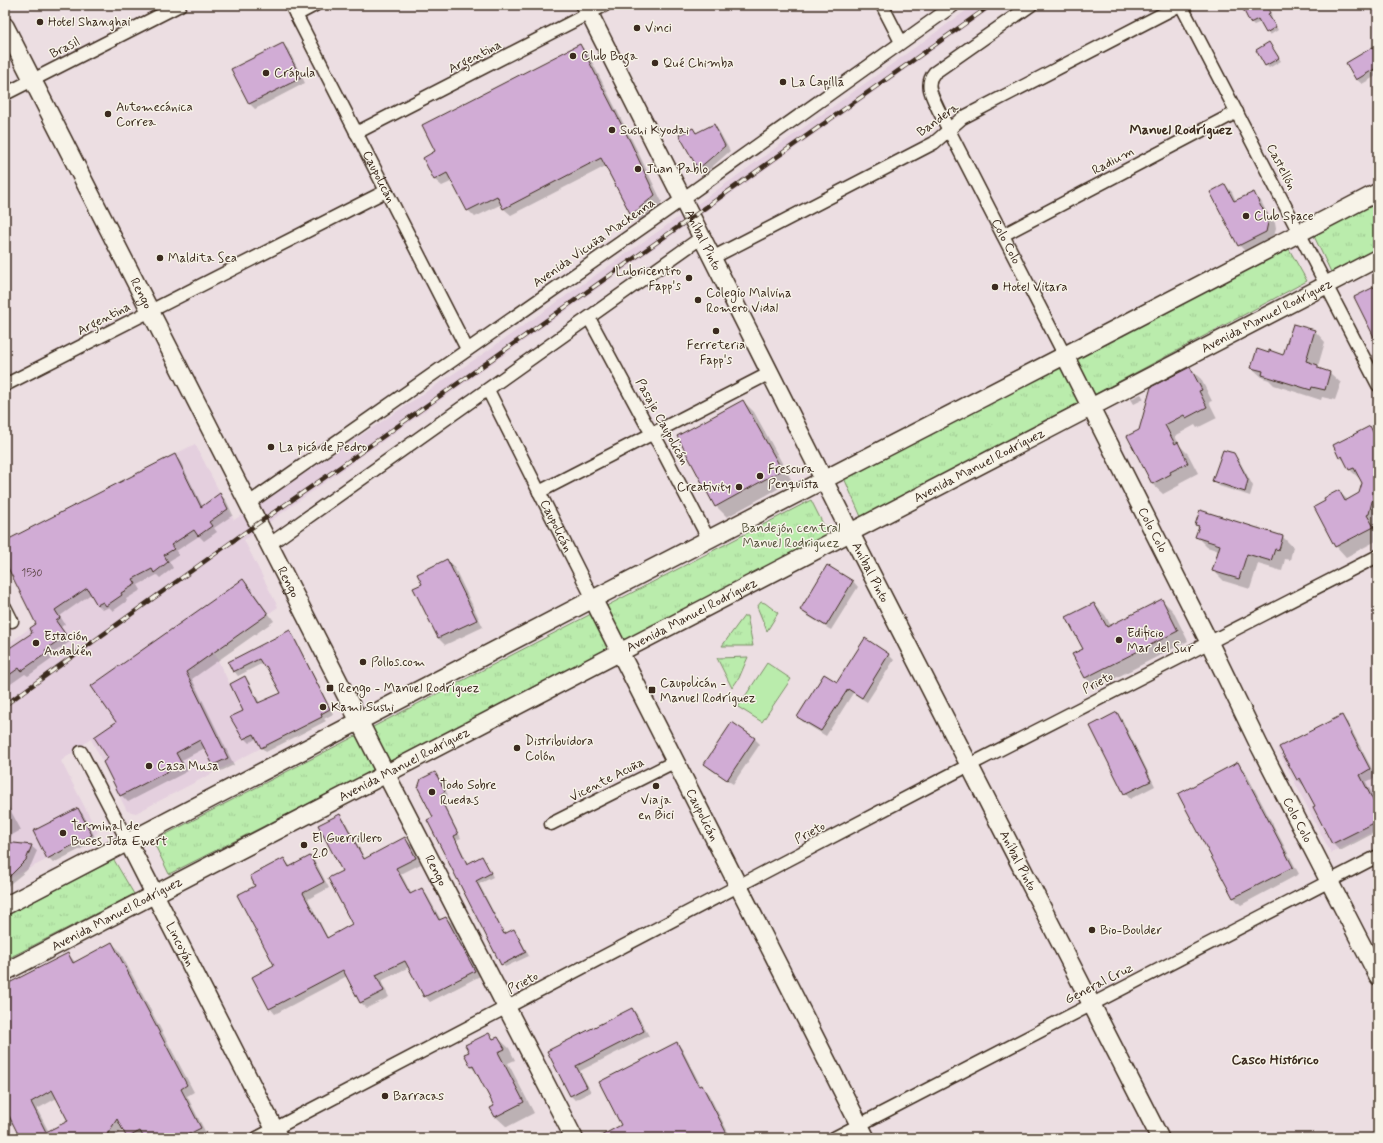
<svg xmlns="http://www.w3.org/2000/svg" width="1383" height="1143" font-family="Mynerve,sans-serif">
<defs>
<pattern id="grass-tufts" width="24" height="20" patternUnits="userSpaceOnUse"><rect width="24" height="20" fill="#baecac"/><path d="M3 7l-1-3M5 7V3M7 7l1-3M15 17l-1-3M17 17v-4M19 17l1-3" fill="none" stroke="#a1cb94"/></pattern>
</defs>
<rect width="100%" height="100%" fill="#ecdee2"/>
<filter id="ink" filterUnits="userSpaceOnUse"><feTurbulence type="fractalNoise" baseFrequency=".025" numOctaves="2"/><feDisplacementMap in="SourceGraphic" scale="8" xChannelSelector="R" yChannelSelector="G"/><feConvolveMatrix kernelMatrix="1 2 1 2 8 2 1 2 1" color-interpolation-filters="sRGB"/></filter>
<g filter="url(#ink)">
<path fill="#e4cfde" d="M 974,5 L 996,5 L 244,540 L 278,607 L 214,652 L 261,748 L 136,813 L 127,811 L 91,739 L 61,761 L 98,833 L 5,881 L 5,646 L 41,620 L 5,562 L 5,541 L 195,444 L 234,520 L 480,356 L 706,198 Z
M 1342,715 L 1378,785 L 1378,829 L 1331,853 L 1277,748 Z"/>
<path fill="url(#grass-tufts)" stroke="#7a8b65" d="M 1378,202 L 1378,248 L 1331,272 L 1313,234 Z
M 1289,249 L 1307,281 L 862,519 L 844,478 Z
M 811,500 L 831,540 L 169,874 L 153,841 Z
M 761,602 L 765,603 L 778,613 L 767,631 L 758,609 L 757,607 Z
M 744,616 L 747,616 L 753,646 L 722,646 Z
M 748,657 L 739,678 L 732,688 L 717,658 Z
M 114,860 L 134,894 L 5,960 L 5,916 Z"/>
<path fill="#baecac" stroke="#7a8b65" d="M 767,663 L 791,679 L 762,722 L 738,707 Z"/>
<path fill="#0003" fill-rule="evenodd" d="M 1242,5 L 1267,5 L 1272,16 L 1271,17 L 1278,30 L 1270,35 L 1261,22 L 1254,25 L 1251,22 Z
M 1269,43 L 1281,61 L 1269,68 L 1266,65 Z
M 283,44 L 288,49 L 305,83 L 255,109 L 250,104 L 232,69 Z
M 580,45 L 587,52 L 637,150 L 662,202 L 639,222 L 632,215 L 606,166 L 511,215 L 504,209 L 502,204 L 475,217 L 468,210 L 453,181 L 442,186 L 435,180 L 424,158 L 437,152 Z
M 1378,45 L 1378,75 L 1362,84 L 1356,79 Z
M 714,125 L 719,131 L 730,151 L 704,174 L 699,169 L 680,135 L 693,129 L 697,133 Z
M 1225,185 L 1232,192 L 1236,201 L 1254,194 L 1261,201 L 1268,215 L 1275,223 L 1276,229 L 1273,239 L 1246,252 L 1239,245 L 1212,192 Z
M 1293,325 L 1315,331 L 1325,342 L 1318,366 L 1322,370 L 1330,373 L 1341,383 L 1335,400 L 1322,397 L 1321,400 L 1274,385 L 1269,380 L 1263,378 L 1252,368 L 1269,354 L 1284,356 Z
M 1190,369 L 1201,379 L 1212,401 L 1209,402 L 1217,418 L 1197,428 L 1195,425 L 1175,436 L 1180,446 L 1188,454 L 1198,473 L 1179,483 L 1180,485 L 1163,494 L 1152,484 L 1128,437 L 1140,431 Z
M 1141,394 L 1144,399 L 1134,404 L 1131,399 Z
M 743,401 L 754,412 L 792,481 L 727,517 L 716,506 L 678,437 Z
M 1369,427 L 1378,436 L 1378,540 L 1346,557 L 1336,546 L 1327,501 L 1339,492 L 1348,500 L 1360,494 L 1363,483 L 1361,480 L 1350,470 L 1347,463 L 1340,457 Z
M 1233,454 L 1239,460 L 1253,486 L 1250,496 L 1219,486 L 1214,481 Z
M 174,455 L 180,461 L 203,507 L 220,495 L 226,500 L 233,515 L 214,528 L 217,532 L 204,541 L 199,536 L 176,551 L 179,555 L 169,561 L 173,568 L 160,578 L 157,575 L 138,585 L 141,590 L 126,599 L 127,601 L 113,611 L 109,607 L 103,610 L 97,604 L 91,594 L 60,616 L 65,624 L 61,627 L 71,641 L 49,656 L 52,659 L 28,676 L 25,674 L 5,688 L 5,658 L 33,633 L 37,624 L 5,559 L 5,542 Z
M 1196,524 L 1283,537 L 1293,547 L 1290,560 L 1285,559 L 1282,571 L 1258,564 L 1250,589 L 1224,581 L 1213,570 L 1219,551 L 1207,547 L 1197,537 L 1199,528 Z
M 447,560 L 454,567 L 483,627 L 445,645 L 438,638 L 414,589 L 423,584 Z
M 243,580 L 250,587 L 274,621 L 192,679 L 234,765 L 221,771 L 214,764 L 205,748 L 182,760 L 188,771 L 128,802 L 121,795 L 110,758 L 117,722 Z
M 853,581 L 858,587 L 831,630 L 806,615 L 801,610 Z
M 1162,600 L 1173,611 L 1188,641 L 1096,688 L 1085,677 L 1084,650 L 1094,604 L 1105,615 L 1111,626 Z
M 289,631 L 294,636 L 333,714 L 324,719 L 326,721 L 266,752 L 262,748 L 257,738 L 249,743 L 244,738 L 245,678 L 249,682 L 260,703 L 282,693 L 263,663 L 238,676 L 234,671 Z
M 865,640 L 889,655 L 894,660 L 867,702 L 853,693 L 826,736 L 803,722 L 798,716 L 837,683 Z
M 1117,714 L 1122,719 L 1155,786 L 1130,799 L 1125,793 Z
M 1341,716 L 1348,723 L 1376,777 L 1366,782 L 1378,805 L 1378,831 L 1340,851 L 1333,844 L 1314,808 L 1316,807 L 1306,786 L 1305,787 L 1298,780 L 1281,747 Z
M 732,724 L 755,739 L 760,744 L 733,784 L 710,769 L 705,764 Z
M 1238,764 L 1245,771 L 1299,874 L 1241,905 L 1234,898 Z
M 435,773 L 438,776 L 448,795 L 443,797 L 446,802 L 445,803 L 446,807 L 445,807 L 461,838 L 456,840 L 462,851 L 468,864 L 482,857 L 485,861 L 493,877 L 479,884 L 505,934 L 514,930 L 517,933 L 529,956 L 505,967 L 502,964 L 435,818 Z
M 5,800 L 21,830 L 5,839 Z
M 78,809 L 83,814 L 97,841 L 53,863 L 48,858 Z
M 340,815 L 345,821 L 365,859 L 405,839 L 411,844 L 421,864 L 401,874 L 412,895 L 422,889 L 427,895 L 441,920 L 446,918 L 452,923 L 480,976 L 430,1002 L 425,996 L 409,967 L 381,981 L 389,997 L 367,1008 L 361,1003 L 347,976 L 275,1014 L 270,1008 L 275,966 L 256,887 L 284,859 L 291,867 L 310,857 L 316,863 L 329,888 L 308,899 L 328,938 L 353,925 L 343,871 Z
M 5,843 L 31,846 L 37,851 L 31,865 L 26,871 L 5,888 Z
M 112,943 L 119,950 L 194,1092 L 187,1096 L 207,1135 L 201,1138 L 128,1138 L 123,1128 L 116,1138 L 21,1138 L 14,1123 L 8,1126 L 5,1124 L 5,986 L 68,954 L 76,963 ZM 57,1098 L 69,1122 L 49,1132 L 37,1109 Z
M 632,1009 L 637,1014 L 649,1036 L 580,1071 L 591,1092 L 575,1100 L 570,1095 L 548,1052 Z
M 489,1034 L 495,1040 L 498,1038 L 509,1048 L 515,1060 L 508,1063 L 534,1113 L 507,1127 L 496,1117 L 492,1108 L 496,1106 L 479,1074 L 471,1067 L 465,1055 L 470,1052 Z
M 677,1043 L 682,1049 L 701,1086 L 707,1091 L 731,1138 L 599,1138 L 623,1126 Z"/>
<path fill="#d1acd5" stroke="#3b2a1e" fill-rule="evenodd" d="M 1241,5 L 1266,5 L 1270,13 L 1268,14 L 1276,27 L 1266,33 L 1258,19 L 1250,23 Z
M 1269,42 L 1279,58 L 1265,66 L 1256,50 Z
M 283,43 L 301,78 L 249,104 L 231,69 Z
M 580,44 L 631,143 L 655,195 L 631,215 L 601,158 L 503,209 L 497,196 L 467,211 L 447,173 L 434,180 L 423,158 L 435,151 L 422,125 Z
M 1378,44 L 1378,67 L 1356,80 L 1346,63 Z
M 714,124 L 725,146 L 698,169 L 679,135 L 693,128 L 696,133 Z
M 1225,184 L 1234,201 L 1254,192 L 1261,207 L 1266,212 L 1269,218 L 1266,232 L 1238,246 L 1210,192 Z
M 1378,285 L 1378,345 L 1354,297 Z
M 1293,324 L 1315,330 L 1306,361 L 1318,365 L 1318,368 L 1330,372 L 1325,390 L 1312,387 L 1311,390 L 1262,375 L 1263,371 L 1251,368 L 1257,349 L 1269,353 L 1269,350 L 1283,355 Z
M 1190,367 L 1202,390 L 1199,391 L 1207,407 L 1186,418 L 1184,415 L 1165,425 L 1175,444 L 1178,442 L 1188,463 L 1170,472 L 1171,474 L 1152,484 L 1127,436 L 1139,430 L 1151,387 Z
M 743,400 L 782,470 L 715,507 L 677,436 Z
M 1370,426 L 1378,442 L 1378,476 L 1369,514 L 1367,515 L 1374,527 L 1335,547 L 1314,507 L 1325,501 L 1324,498 L 1339,490 L 1345,501 L 1359,493 L 1362,483 L 1354,468 L 1349,470 L 1342,456 L 1339,458 L 1333,445 Z
M 1223,450 L 1234,453 L 1248,480 L 1245,492 L 1212,481 Z
M 175,454 L 201,507 L 220,493 L 228,509 L 209,522 L 212,526 L 198,536 L 194,530 L 171,545 L 174,549 L 164,555 L 168,562 L 154,573 L 152,569 L 133,579 L 136,584 L 121,593 L 122,595 L 106,606 L 103,602 L 97,605 L 87,588 L 55,610 L 60,618 L 56,621 L 66,635 L 45,650 L 47,653 L 21,671 L 19,668 L 5,678 L 5,651 L 32,633 L 30,628 L 36,624 L 5,562 L 5,541 Z
M 1200,510 L 1283,536 L 1279,550 L 1275,549 L 1271,561 L 1247,554 L 1239,579 L 1212,571 L 1220,545 L 1195,537 L 1199,526 L 1195,525 Z
M 447,559 L 477,620 L 438,638 L 413,588 L 422,584 L 417,574 Z
M 827,565 L 853,581 L 826,626 L 800,610 Z
M 243,579 L 268,614 L 186,672 L 228,758 L 213,765 L 200,740 L 176,753 L 182,764 L 120,796 L 103,762 L 108,758 L 94,737 L 116,722 L 91,686 Z
M 1162,599 L 1178,631 L 1085,678 L 1072,654 L 1083,649 L 1066,617 L 1094,603 L 1107,627 Z
M 290,630 L 330,709 L 321,714 L 322,717 L 261,748 L 254,734 L 243,739 L 230,717 L 243,711 L 230,684 L 245,676 L 258,703 L 281,693 L 266,666 L 264,667 L 259,659 L 233,672 L 228,662 Z
M 865,638 L 889,654 L 862,698 L 848,689 L 821,731 L 797,717 L 824,674 L 837,682 Z
M 1117,712 L 1151,781 L 1124,794 L 1090,726 Z
M 1342,715 L 1370,769 L 1360,775 L 1378,810 L 1378,821 L 1332,844 L 1313,807 L 1315,806 L 1300,778 L 1297,780 L 1279,747 Z
M 732,722 L 755,738 L 727,780 L 704,764 Z
M 1238,762 L 1293,867 L 1233,898 L 1178,794 Z
M 435,772 L 445,791 L 441,794 L 444,799 L 442,800 L 444,803 L 443,804 L 458,834 L 454,836 L 459,847 L 467,864 L 482,856 L 491,873 L 476,881 L 504,934 L 514,929 L 526,952 L 501,965 L 427,820 L 433,817 L 418,788 L 421,779 Z
M 78,808 L 92,835 L 47,859 L 33,831 Z
M 340,814 L 364,859 L 405,837 L 416,858 L 396,868 L 410,894 L 422,888 L 439,920 L 446,917 L 475,971 L 424,997 L 405,961 L 376,975 L 384,991 L 360,1003 L 343,970 L 269,1009 L 252,977 L 274,965 L 237,895 L 255,886 L 250,876 L 284,858 L 289,867 L 310,856 L 324,882 L 303,893 L 327,938 L 352,924 L 328,878 L 342,871 L 318,825 Z
M 5,842 L 32,845 L 26,860 L 5,881 Z
M 112,942 L 187,1085 L 181,1089 L 201,1128 L 181,1138 L 144,1138 L 140,1131 L 127,1138 L 117,1119 L 105,1138 L 20,1138 L 9,1116 L 5,1117 L 5,985 L 68,953 L 73,963 ZM 52,1090 L 68,1121 L 46,1132 L 31,1102 Z
M 632,1008 L 644,1031 L 576,1066 L 587,1087 L 570,1096 L 547,1051 Z
M 489,1033 L 493,1039 L 498,1037 L 505,1049 L 498,1052 L 524,1102 L 495,1117 L 490,1108 L 494,1106 L 473,1066 L 471,1067 L 464,1054 L 469,1052 L 465,1045 Z
M 677,1042 L 699,1086 L 702,1085 L 729,1138 L 597,1138 L 621,1125 L 599,1082 Z"/>
<g fill="none" stroke-linecap="round" stroke-linejoin="round">
<defs>
<g id="street">
<path id="s1" d="M 291,5 L 467,349"/>
<path d="M 882,5 L 901,42"/>
<path id="s2" d="M 1031,5 L 934,73 C 924,85 933,97 938,109 L 1065,356"/>
<path d="M 1181,5 L 1378,385"/>
<path d="M 296,15 L 315,5"/>
<path d="M 5,94 L 180,5"/>
<path d="M 356,133 L 605,5"/>
<path d="M 1003,235 L 1237,112"/>
<path d="M 712,258 L 934,143 L 962,118 L 1180,5"/>
<path d="M 589,318 L 646,424 L 659,444 L 709,540"/>
<path d="M 5,385 L 386,191"/>
<path id="s3" d="M 488,390 L 593,599"/>
<path d="M 539,492 L 770,373"/>
<path d="M 249,503 L 670,208 L 954,5"/>
<path d="M 270,544 L 702,237"/>
<path d="M 5,607 L 12,621"/>
<path d="M 81,752 L 128,842"/>
<path d="M 551,824 L 676,761"/>
<path d="M 257,1138 L 952,774 L 1378,556"/>
<path d="M 834,1138 L 1378,856"/>
</g>
<g id="secondary">
<path id="s4" d="M 585,5 L 850,532 L 1160,1138"/>
<path id="s5" d="M 5,26 L 386,774 L 574,1138"/>
<path id="s6" d="M 1065,356 L 1209,642 L 1259,745 L 1378,976"/>
<path id="s7" d="M 593,599 L 866,1138"/>
<path id="s8" d="M 128,842 L 279,1138"/>
<path d="M 5,906 L 593,599 L 1075,350 L 1378,192"/>
<path id="s9" d="M 5,972 L 1378,258"/>
</g>
</defs>
<use href="#street" stroke="#3b2a1e" stroke-width="15"/>
<use href="#secondary" stroke="#3b2a1e" stroke-width="20"/>
<use href="#street" stroke="#f7f3e8" stroke-width="12"/>
<use href="#secondary" stroke="#f7f3e8" stroke-width="17"/>
<defs>
<path id="rail" d="M 5,705 L 244,533 L 340,467 L 991,5"/>
</defs>
<use href="#rail" stroke="#3b2a1e" stroke-width="4.5"/>
<use href="#rail" stroke="#f7f3e8" stroke-width="3" stroke-dasharray="9" stroke-linecap="butt"/>
</g>
</g>
<g fill="#3b2a1e" stroke="#f7f3e8" stroke-width="1.5">
<circle cx="40" cy="22" r="4"/>
<circle cx="637" cy="28" r="4"/>
<circle cx="573" cy="56" r="4"/>
<circle cx="655" cy="63" r="4"/>
<circle cx="266" cy="73" r="4"/>
<circle cx="783" cy="82" r="4"/>
<circle cx="108" cy="114" r="4"/>
<circle cx="612" cy="130" r="4"/>
<circle cx="638" cy="169" r="4"/>
<circle cx="1246" cy="216" r="4"/>
<circle cx="160" cy="258" r="4"/>
<circle cx="689" cy="278" r="4"/>
<circle cx="995" cy="287" r="4"/>
<circle cx="698" cy="300" r="4"/>
<circle cx="716" cy="331" r="4"/>
<circle cx="271" cy="447" r="4"/>
<circle cx="760" cy="476" r="4"/>
<circle cx="739" cy="487" r="4"/>
<circle cx="1119" cy="640" r="4"/>
<circle cx="36" cy="643" r="4"/>
<circle cx="363" cy="662" r="4"/>
<rect x="326" y="684" width="8" height="8" rx="2"/>
<rect x="648" y="686" width="8" height="8" rx="2"/>
<circle cx="323" cy="707" r="4"/>
<circle cx="517" cy="748" r="4"/>
<circle cx="149" cy="766" r="4"/>
<circle cx="656" cy="786" r="4"/>
<circle cx="432" cy="792" r="4"/>
<circle cx="63" cy="833" r="4"/>
<circle cx="304" cy="845" r="4"/>
<circle cx="1092" cy="930" r="4"/>
<circle cx="385" cy="1096" r="4"/>
</g>
<g text-anchor="middle" dominant-baseline="central" stroke-width="3" stroke-linejoin="round" paint-order="stroke">
<g font-size="11" fill="#604a4c">
<text x="32" y="573">1530</text>
</g>
<g font-size="13" fill="#3b2a1e" stroke="#f7f3e8" text-anchor="start">
<text x="48" y="22">Hotel Shanghai</text>
<text x="645" y="28">Vinci</text>
<text x="581" y="56">Club Boga</text>
<text x="663" y="63">Qué Chimba</text>
<text x="274" y="73">Crápula</text>
<text x="791" y="82">La Capilla</text>
<text x="116" y="107">Automecánica<tspan x="116" dy="15">Correa</tspan></text>
<text x="620" y="130">Sushi Kyodai</text>
<text x="646" y="169">Juan Pablo</text>
<text x="1254" y="216">Club Space</text>
<text x="168" y="258">Maldita Sea</text>
<text x="681" y="271" text-anchor="end">Lubricentro<tspan x="681" dy="15">Fapp's</tspan></text>
<text x="1003" y="287">Hotel Vitara</text>
<text x="706" y="293">Colegio Malvina<tspan x="706" dy="15">Romero Vidal</tspan></text>
<text x="716" y="345" text-anchor="middle">Ferreteria<tspan x="716" dy="15">Fapp's</tspan></text>
<text x="279" y="447">La picá de Pedro</text>
<text x="768" y="469">Frescura<tspan x="768" dy="15">Penquista</tspan></text>
<text x="731" y="487" text-anchor="end">Creativity</text>
<text x="1127" y="633">Edificio<tspan x="1127" dy="15">Mar del Sur</tspan></text>
<text x="44" y="636">Estación<tspan x="44" dy="15">Andalién</tspan></text>
<text x="371" y="662">Pollos.com</text>
<text x="660" y="683">Caupolicán -<tspan x="660" dy="15">Manuel Rodríguez</tspan></text>
<text x="338" y="688">Rengo - Manuel Rodríguez</text>
<text x="331" y="707">Kami Sushi</text>
<text x="525" y="741">Distribuidora<tspan x="525" dy="15">Colón</tspan></text>
<text x="157" y="766">Casa Musa</text>
<text x="440" y="785">Todo Sobre<tspan x="440" dy="15">Ruedas</tspan></text>
<text x="656" y="800" text-anchor="middle">Viaja<tspan x="656" dy="15">en Bici</tspan></text>
<text x="71" y="826">Terminal de<tspan x="71" dy="15">Buses Jota Ewert</tspan></text>
<text x="312" y="838">El Guerrillero<tspan x="312" dy="15">2.0</tspan></text>
<text x="1100" y="930">Bio-Boulder</text>
<text x="393" y="1096">Barracas</text>
</g>
<g font-size="13" fill="#3b2a1e" stroke="#f7f3e8">
<text transform="translate(65 48) rotate(-27)">Brasil</text>
<text transform="translate(475 57) rotate(-27)">Argentina</text>
<text transform="translate(938 120) rotate(-36)">Bandera</text>
<text transform="translate(1113 161) rotate(-28)">Radium</text>
<text transform="translate(1281 167) rotate(63)">Castellón</text>
<text stroke="none"><textPath href="#s1" startOffset="193">Caupolicán</textPath></text>
<text stroke="none"><textPath href="#s4" startOffset="263">Aníbal Pinto</textPath></text>
<text stroke="none"><textPath href="#s2" startOffset="306">Colo Colo</textPath></text>
<text transform="translate(594 243) rotate(-35)">Avenida Vicuña Mackenna</text>
<text stroke="none"><textPath href="#s5" startOffset="300">Rengo</textPath></text>
<text stroke="none"><textPath href="#s9" startOffset="1422">Avenida Manuel Rodríguez</textPath></text>
<text transform="translate(104 319) rotate(-27)">Argentina</text>
<text transform="translate(662 422) rotate(61)">Pasaje Caupolicán</text>
<text stroke="none"><textPath href="#s9" startOffset="1098">Avenida Manuel Rodríguez</textPath></text>
<text stroke="none"><textPath href="#s3" startOffset="152">Caupolicán</textPath></text>
<text stroke="none"><textPath href="#s6" startOffset="195">Colo Colo</textPath></text>
<text stroke="none"><textPath href="#s4" startOffset="635">Aníbal Pinto</textPath></text>
<text stroke="none"><textPath href="#s5" startOffset="624">Rengo</textPath></text>
<text stroke="none"><textPath href="#s9" startOffset="774">Avenida Manuel Rodríguez</textPath></text>
<text transform="translate(1098 683) rotate(-27)">Prieto</text>
<text stroke="none"><textPath href="#s9" startOffset="450">Avenida Manuel Rodríguez</textPath></text>
<text transform="translate(607 780) rotate(-27)">Vicente Acuña</text>
<text stroke="none"><textPath href="#s7" startOffset="242">Caupolicán</textPath></text>
<text stroke="none"><textPath href="#s6" startOffset="519">Colo Colo</textPath></text>
<text transform="translate(810 833) rotate(-28)">Prieto</text>
<text stroke="none"><textPath href="#s4" startOffset="959">Aníbal Pinto</textPath></text>
<text stroke="none"><textPath href="#s5" startOffset="948">Rengo</textPath></text>
<text stroke="none"><textPath href="#s9" startOffset="126">Avenida Manuel Rodríguez</textPath></text>
<text stroke="none"><textPath href="#s8" startOffset="115">Lincoyán</textPath></text>
<text transform="translate(523 983) rotate(-28)">Prieto</text>
<text transform="translate(1099 984) rotate(-27)">General Cruz</text>
</g>
<g font-size="13" fill="#54513a" stroke="#f7f3e8">
<text x="791" y="528">Bandejón central<tspan x="791" dy="15">Manuel Rodriguez</tspan></text>
</g>
<g font-size="14" font-weight="bold" fill="#3b2a1e" stroke="#f7f3e8">
<text x="1181" y="130">Manuel Rodríguez</text>
<text x="1275" y="1060">Casco Histórico</text>
</g>
</g>
<rect width="1383" height="1143" fill="none" stroke="#f7f3e8" stroke-width="20"/>
<rect x="10" y="10" width="1363" height="1123" fill="none" stroke="#3b2a1e" stroke-width="1.5" filter="url(#ink)"/>
</svg>
